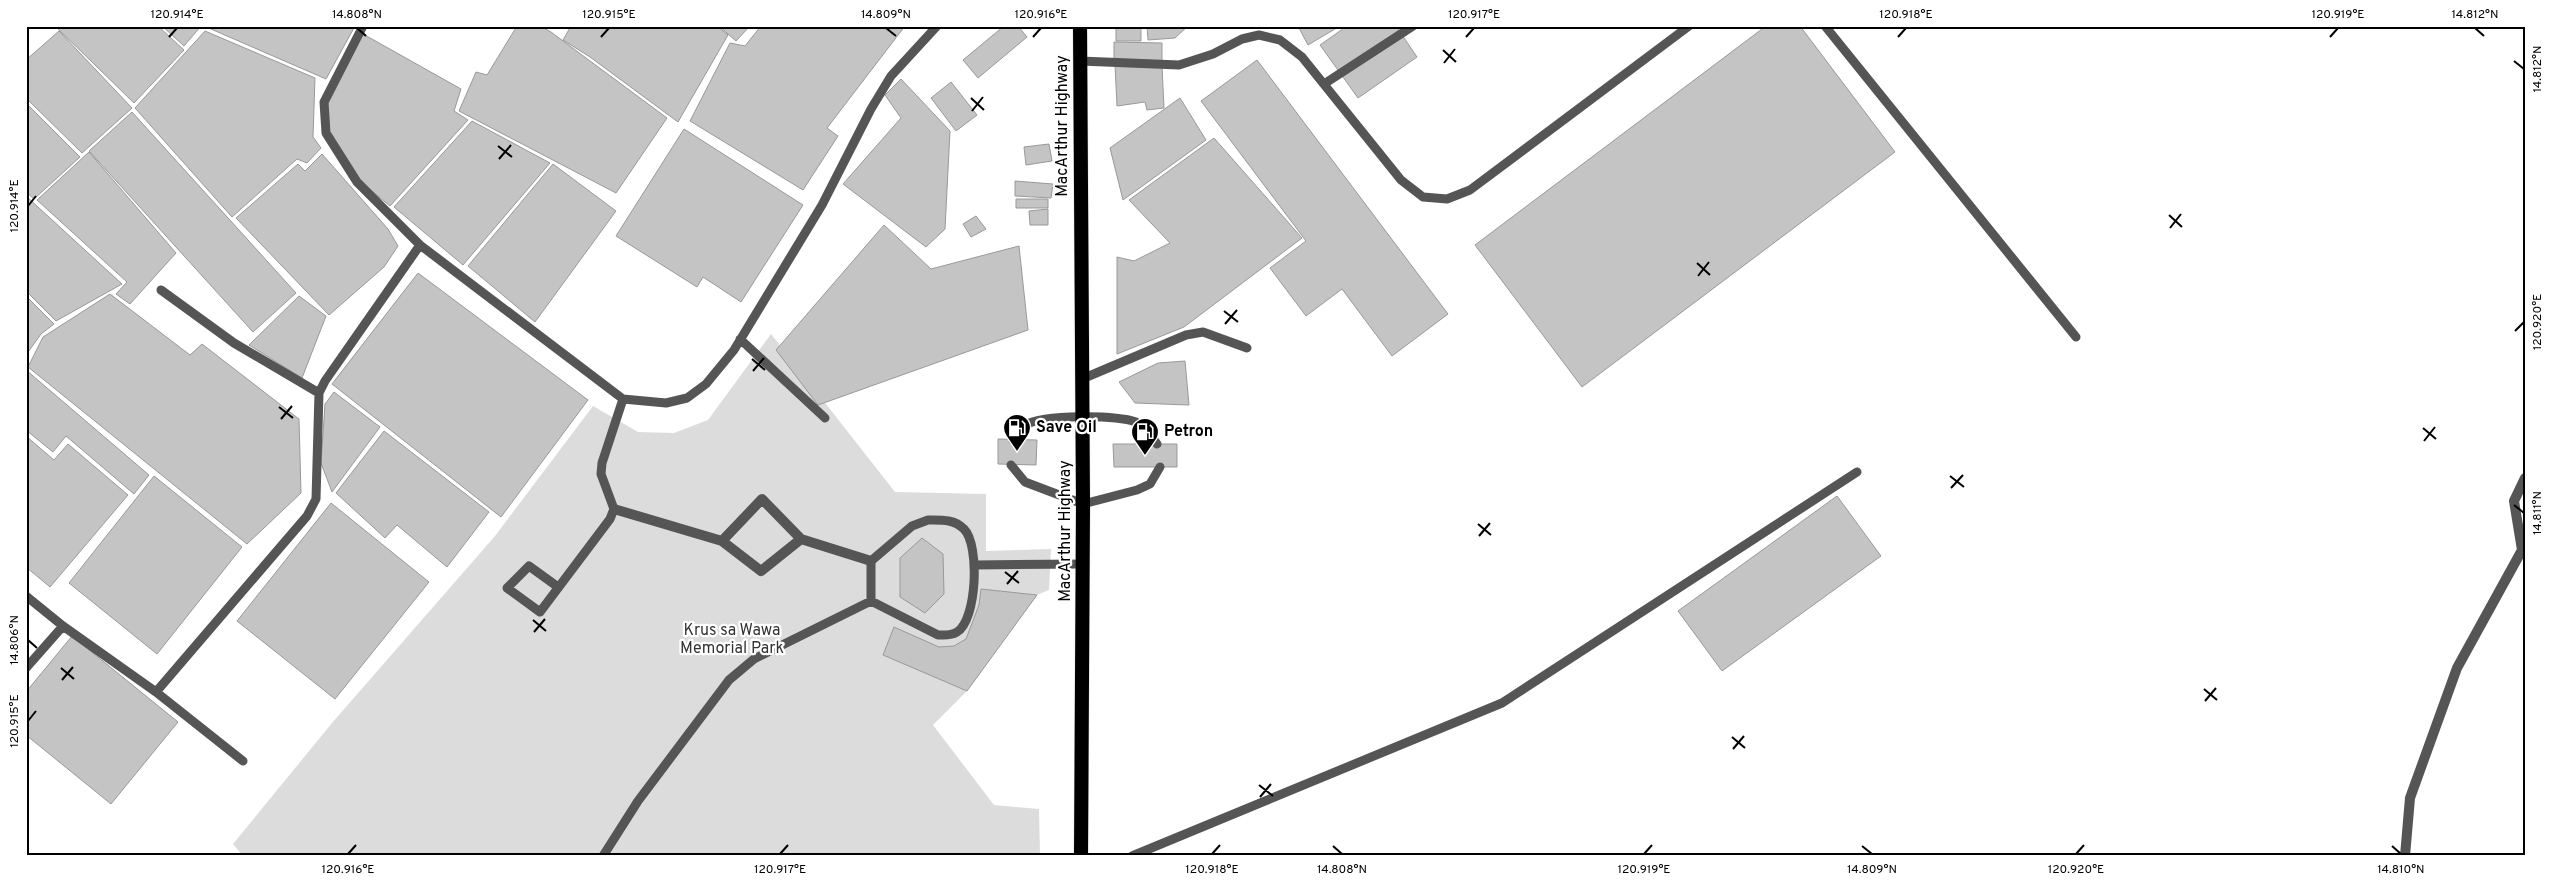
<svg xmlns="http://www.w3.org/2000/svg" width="2551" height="882" font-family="Overpass,sans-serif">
<rect width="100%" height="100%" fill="#fff"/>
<path fill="#dcdcdc" d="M 771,334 L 895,492 L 986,494 L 986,551 L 1051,549 L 1049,590 L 1037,595 L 967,691 L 933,725 L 994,805 L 1039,809 L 1040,856 L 243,856 L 233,844 L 332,723 L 495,536 L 593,406 L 638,432 L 674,433 L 708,420 Z"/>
<path fill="#c4c4c4" stroke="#999" d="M 55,26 L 158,26 L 184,50 L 134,103 Z
M 162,26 L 201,26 L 184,46 Z
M 204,26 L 355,26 L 326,79 Z
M 517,26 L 540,26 L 551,32 L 667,118 L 616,193 L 459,111 L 476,72 L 487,75 Z
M 571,26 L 717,26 L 728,35 L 678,122 L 590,57 L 563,40 Z
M 719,26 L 750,26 L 736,41 Z
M 761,26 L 905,26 L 827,128 L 838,136 L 803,190 L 690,121 L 730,43 L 745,46 Z
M 1004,26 L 1018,26 L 1027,37 L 978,78 L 963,60 Z
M 1116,26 L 1141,26 L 1141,41 L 1116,41 Z
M 1147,26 L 1188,26 L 1175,38 L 1148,40 Z
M 1298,26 L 1340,26 L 1308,45 Z
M 1347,26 L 1396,26 L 1417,57 L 1358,98 L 1320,45 Z
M 1766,26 L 1800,26 L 1895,152 L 1582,387 L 1475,245 Z
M 59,31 L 132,108 L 82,153 L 26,98 L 26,60 Z
M 205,31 L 315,78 L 313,137 L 321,148 L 307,163 L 297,159 L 232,217 L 135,108 Z
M 363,34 L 461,89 L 454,111 L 468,120 L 390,206 L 361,182 L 329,132 L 327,106 Z
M 1114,42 L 1162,43 L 1162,61 L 1114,60 Z
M 1257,60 L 1448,314 L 1392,356 L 1342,289 L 1306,316 L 1270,268 L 1306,241 L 1201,101 Z
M 1115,65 L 1162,66 L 1164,108 L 1147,110 L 1145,102 L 1117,106 Z
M 901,79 L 950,131 L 945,229 L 926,247 L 843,184 L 901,118 L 885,95 Z
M 951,82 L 977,115 L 956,131 L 931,98 Z
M 1180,98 L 1206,140 L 1123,200 L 1110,148 Z
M 26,103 L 80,157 L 34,199 L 26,192 Z
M 132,112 L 296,293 L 253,332 L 89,151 Z
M 472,121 L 550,163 L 463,265 L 394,207 Z
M 684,129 L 803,205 L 741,302 L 703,277 L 697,287 L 616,236 Z
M 1214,138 L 1302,238 L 1184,327 L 1117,354 L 1117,257 L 1134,261 L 1170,243 L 1129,200 Z
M 1049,144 L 1052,161 L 1026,165 L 1024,147 Z
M 89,152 L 176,253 L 130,304 L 116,294 L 127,282 L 37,200 Z
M 322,154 L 388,229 L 398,246 L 384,267 L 329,315 L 236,218 L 298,164 L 305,171 Z
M 553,164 L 616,211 L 535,322 L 468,266 Z
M 1015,181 L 1053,184 L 1051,198 L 1015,196 Z
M 26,196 L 122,284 L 56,321 L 26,291 Z
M 1016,199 L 1048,199 L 1048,208 L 1016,208 Z
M 1048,209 L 1048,225 L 1030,225 L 1029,211 Z
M 976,216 L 986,229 L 971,237 L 963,224 Z
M 884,225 L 931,269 L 1019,246 L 1028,330 L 818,405 L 776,350 Z
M 418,273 L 588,400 L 501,517 L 332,384 Z
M 110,294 L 190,355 L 202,344 L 299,419 L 301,493 L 247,544 L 28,367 L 43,337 Z
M 26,296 L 54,324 L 41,334 L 26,355 Z
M 299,296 L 326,316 L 302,378 L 249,345 Z
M 1185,361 L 1189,405 L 1135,403 L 1119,382 L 1158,363 Z
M 26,370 L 149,475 L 134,494 L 66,436 L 53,452 L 26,430 Z
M 334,392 L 380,427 L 332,492 L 321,463 L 325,404 Z
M 384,431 L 489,512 L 447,567 L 397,525 L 385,538 L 336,493 Z
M 26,436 L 54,460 L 68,444 L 128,495 L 50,587 L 26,567 Z
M 998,439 L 1037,440 L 1036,465 L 998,464 Z
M 1113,444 L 1177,444 L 1177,467 L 1114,467 Z
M 154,476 L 242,547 L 157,654 L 69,583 Z
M 1837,496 L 1881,556 L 1722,671 L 1678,611 Z
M 331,503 L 429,582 L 335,699 L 237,621 Z
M 922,538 L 943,554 L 944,594 L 925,613 L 900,597 L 900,558 Z
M 981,589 L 1037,595 L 967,691 L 883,655 L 894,627 L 939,647 L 954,646 L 966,639 L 979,605 Z
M 72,636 L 178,722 L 111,804 L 26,735 L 26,692 Z"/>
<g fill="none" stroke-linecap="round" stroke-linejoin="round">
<defs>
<path id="trunk" d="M 1080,26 L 1083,504 L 1081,856"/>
</defs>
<use href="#trunk" stroke="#dbdbdb" stroke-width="15"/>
<path stroke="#555" stroke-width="9" d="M 363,26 L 324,102 L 326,133 L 357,182 L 420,245 L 623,399 L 666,403 L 687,398 L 706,384 L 734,350 L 822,205 L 871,109 L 891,76 L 937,26
M 1825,26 L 2076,337
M 1080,61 L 1179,65 L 1213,54 L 1242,39 L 1259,35 L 1280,40 L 1302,57 L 1401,180 L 1423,197 L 1447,199 L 1470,190 L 1689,26
M 1324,84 L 1413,26
M 161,290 L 234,343 L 319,393
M 740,339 L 825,418
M 1082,379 L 1186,335 L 1203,332 L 1247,348
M 1013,440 C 1017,435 1021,428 1025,425 C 1044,414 1116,415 1136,422 C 1145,426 1151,436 1157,444
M 1011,465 L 1025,482 L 1083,504 L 1137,490 L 1150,484 L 1160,467
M 928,520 C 941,520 954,519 964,529 C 980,545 977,620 957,632 C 951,636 945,635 938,635 L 871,601 L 871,561 L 912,526 Z
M 974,565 L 1083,564
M 558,587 L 529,566 L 507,588 L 540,612 L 610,519 L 614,509 L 601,474 L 602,463 L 623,399
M 26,596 L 63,626 L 156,692
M 26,668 L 63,626
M 243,761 L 156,692 L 307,516 L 316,499 L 319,393 L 325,381 L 420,245
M 603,856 L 638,801 L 729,680 L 754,659 L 871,601
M 1132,856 L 1502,703 L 1857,472"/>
<path stroke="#555" stroke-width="10" d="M 614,509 L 722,541 L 761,571 L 801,539
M 722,541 L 762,499 L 801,539 L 871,561
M 2405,856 L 2410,798 L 2457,668 L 2522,550 L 2514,501 L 2525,478"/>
<use href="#trunk" stroke="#000" stroke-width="14"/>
</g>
<path fill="none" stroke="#000" stroke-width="2" d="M 357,28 L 366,36M 886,28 L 896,36M 2475,28 L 2484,36M 169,37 L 177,28M 601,37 L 609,28M 1033,37 L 1041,28M 1466,37 L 1474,28M 1898,37 L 1906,28M 2330,37 L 2338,28M 1443,50 L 1456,62M 2514,61 L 2524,69M 1444,63 L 1455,49M 971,98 L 984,110M 972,111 L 983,97M 498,146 L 512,157M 499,159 L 511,145M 28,206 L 36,196M 2169,215 L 2182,227M 2170,228 L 2181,214M 1697,263 L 1710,275M 1698,276 L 1709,262M 1224,311 L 1238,322M 1225,324 L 1237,310M 2515,331 L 2524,322M 752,359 L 765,370M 753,371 L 764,358M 279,407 L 293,418M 281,419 L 292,406M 2423,428 L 2436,439M 2424,441 L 2435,427M 1950,476 L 1964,487M 1951,488 L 1963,475M 2514,505 L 2524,513M 1478,524 L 1491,535M 1479,536 L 1490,523M 1005,572 L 1019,583M 1007,584 L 1018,571M 533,620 L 546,631M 534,632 L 545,619M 28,640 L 37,648M 61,668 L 74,679M 62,680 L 73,667M 2204,689 L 2217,700M 2205,701 L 2216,688M 28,721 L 36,711M 1732,737 L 1745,748M 1733,749 L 1744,736M 1259,785 L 1273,796M 1260,797 L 1271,784M 1333,846 L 1342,854M 1862,846 L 1872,854M 2392,846 L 2401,854M 348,854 L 356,845M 780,854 L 788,845M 1212,854 L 1220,845M 1644,854 L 1652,845M 2076,854 L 2084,845"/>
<defs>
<symbol id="fuel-pin" viewBox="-11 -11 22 30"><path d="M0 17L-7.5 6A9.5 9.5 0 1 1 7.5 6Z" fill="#000" stroke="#fff"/><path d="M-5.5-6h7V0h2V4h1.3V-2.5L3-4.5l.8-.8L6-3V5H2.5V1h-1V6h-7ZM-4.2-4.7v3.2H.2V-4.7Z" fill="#fff"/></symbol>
</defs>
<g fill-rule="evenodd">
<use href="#fuel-pin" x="1001" y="412" width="32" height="43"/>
<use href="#fuel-pin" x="1129" y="416" width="32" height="43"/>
</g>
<g text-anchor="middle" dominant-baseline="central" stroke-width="4.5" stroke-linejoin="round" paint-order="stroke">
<g font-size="16" fill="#000" stroke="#fff">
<text transform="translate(1063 126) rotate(-90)">MacArthur Highway</text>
<text transform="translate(1066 531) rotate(-90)">MacArthur Highway</text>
</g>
<g font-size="16" font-weight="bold" fill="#000" stroke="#fff" text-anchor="start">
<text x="1036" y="428">Save Oil</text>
<text x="1164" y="432">Petron</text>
</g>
<g font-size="16" fill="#333" stroke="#fff">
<text x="732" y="631">Krus sa Wawa<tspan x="732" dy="18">Memorial Park</tspan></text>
</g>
</g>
<rect width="2551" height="882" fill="none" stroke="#ffffff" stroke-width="55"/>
<rect x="28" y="28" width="2496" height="826" fill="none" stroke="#000" stroke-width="2"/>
<g font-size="12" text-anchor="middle" fill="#000">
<text x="177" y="18">120.914°E</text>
<text x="357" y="18">14.808°N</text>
<text x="609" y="18">120.915°E</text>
<text x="886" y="18">14.809°N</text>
<text x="1041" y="18">120.916°E</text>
<text x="1474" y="18">120.917°E</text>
<text x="1906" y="18">120.918°E</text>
<text x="2338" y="18">120.919°E</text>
<text x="2475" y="18">14.812°N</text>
<text transform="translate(2537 69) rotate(-90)" y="4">14.812°N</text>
<text transform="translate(14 206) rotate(-90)" y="4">120.914°E</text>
<text transform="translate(2537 322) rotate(-90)" y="4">120.920°E</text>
<text transform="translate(2537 513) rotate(-90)" y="4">14.811°N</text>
<text transform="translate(14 640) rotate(-90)" y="4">14.806°N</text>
<text transform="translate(14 721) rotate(-90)" y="4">120.915°E</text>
<text x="348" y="873">120.916°E</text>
<text x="780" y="873">120.917°E</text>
<text x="1212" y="873">120.918°E</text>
<text x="1342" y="873">14.808°N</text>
<text x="1644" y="873">120.919°E</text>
<text x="1872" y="873">14.809°N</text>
<text x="2076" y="873">120.920°E</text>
<text x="2401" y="873">14.810°N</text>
</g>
</svg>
